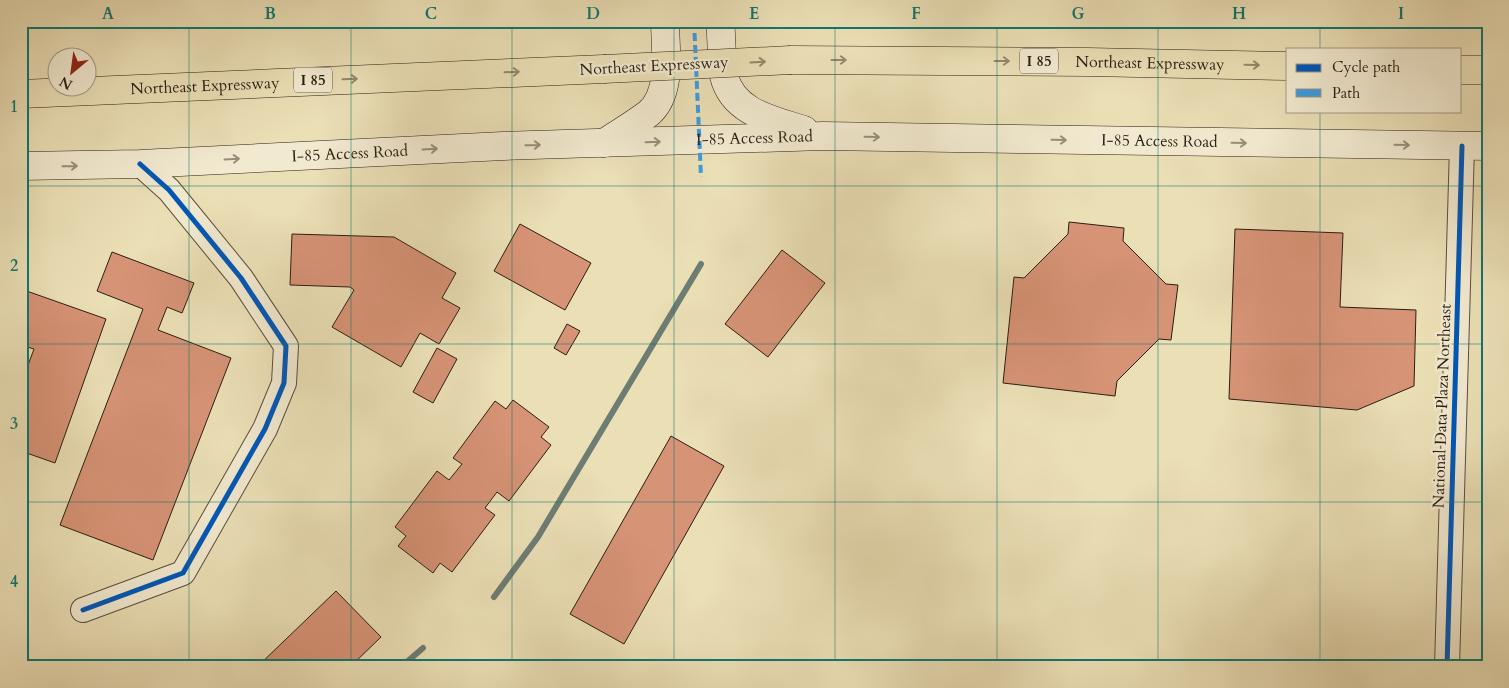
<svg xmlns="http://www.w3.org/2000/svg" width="1509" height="688" font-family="Cardo,serif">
<rect width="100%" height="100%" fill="#ebdfb6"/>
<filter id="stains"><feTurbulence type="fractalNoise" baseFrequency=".004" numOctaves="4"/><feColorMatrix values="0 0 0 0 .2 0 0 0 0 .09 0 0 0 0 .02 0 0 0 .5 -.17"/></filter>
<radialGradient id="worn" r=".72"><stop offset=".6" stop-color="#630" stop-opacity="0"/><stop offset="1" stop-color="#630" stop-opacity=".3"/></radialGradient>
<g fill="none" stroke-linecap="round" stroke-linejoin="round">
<path stroke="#6d7d74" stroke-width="6" d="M 494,597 L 538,537 L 701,264
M 401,667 L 423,648"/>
</g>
<path fill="#d79376" stroke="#2a1e14" d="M 1069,222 L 1124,228 L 1123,241 L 1166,284 L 1178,285 L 1171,340 L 1159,339 L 1117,381 L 1115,396 L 1003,383 L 1014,277 L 1024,278 L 1068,234 Z
M 520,224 L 591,263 L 565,310 L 494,271 Z
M 1235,229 L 1343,233 L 1340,307 L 1416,310 L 1414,386 L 1357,410 L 1229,399 Z
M 292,234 L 394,237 L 456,273 L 442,298 L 460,308 L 439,344 L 420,333 L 401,367 L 332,327 L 354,290 L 350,287 L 290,285 Z
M 782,250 L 825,283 L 768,357 L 725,324 Z
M 112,252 L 194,283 L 182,313 L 167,307 L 158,330 L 231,358 L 153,560 L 60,525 L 143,309 L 97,291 Z
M 21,289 L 106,319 L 55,463 L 21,451 L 21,384 L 34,349 L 21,345 Z
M 567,324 L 580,331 L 566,355 L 554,348 Z
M 437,348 L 457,359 L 433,403 L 413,392 Z
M 513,400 L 549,427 L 541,437 L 551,445 L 509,501 L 497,492 L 485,508 L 495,515 L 452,572 L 440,563 L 433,573 L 398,546 L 406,536 L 395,527 L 437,471 L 449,480 L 462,464 L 453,458 L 495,401 L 506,409 Z
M 671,436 L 724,466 L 624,644 L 570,614 Z
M 336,591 L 381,637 L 350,667 L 257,667 Z"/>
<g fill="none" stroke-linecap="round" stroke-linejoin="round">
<defs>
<path id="minor" d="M 83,610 L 183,573 L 265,429 L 284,383 L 286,346 L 241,278 L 169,190 L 140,164
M 1447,667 L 1462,146"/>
<g id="secondary">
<path d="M 720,21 C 722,39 721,59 724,76 C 733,113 773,120 804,130"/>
<path d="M 604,143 C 619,133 635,124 649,113 C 673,92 665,49 665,21"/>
<path id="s1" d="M 21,166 L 140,164 L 503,146 L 823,136 L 1488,146"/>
</g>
<g id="motorway">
<path id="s2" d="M 791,60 L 1088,62 L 1288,66"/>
<path d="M 1460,70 L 1488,70"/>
<path id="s3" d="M 21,94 L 604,69"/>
</g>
</defs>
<use href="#minor" stroke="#5a4e3c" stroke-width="26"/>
<use href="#secondary" stroke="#2a1e14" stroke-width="29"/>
<use href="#motorway" stroke="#2a1e14" stroke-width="29"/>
<use href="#minor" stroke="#f2ead0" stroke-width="24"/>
<use href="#secondary" stroke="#f2ead0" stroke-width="28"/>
<use href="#motorway" stroke="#ebdfb6" stroke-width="28"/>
<defs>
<path id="motorway-bridge" d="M 604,69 L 791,60"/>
</defs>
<use href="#motorway-bridge" stroke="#2a1e14" stroke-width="29" stroke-linecap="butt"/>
<use href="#motorway-bridge" stroke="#ebdfb6" stroke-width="28"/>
<path stroke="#3d9bde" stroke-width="4" stroke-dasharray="8 4" stroke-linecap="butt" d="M 694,21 L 701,177"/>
<defs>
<path id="cycleway" d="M 83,610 L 183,573 L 265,429 L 284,383 L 286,346 L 241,278 L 169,190 L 140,164
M 1447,667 L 1462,146"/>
</defs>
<use href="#cycleway" stroke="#f2ead0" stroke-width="8"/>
<use href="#cycleway" stroke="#0057b8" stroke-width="5"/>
</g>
<defs><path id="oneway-shaft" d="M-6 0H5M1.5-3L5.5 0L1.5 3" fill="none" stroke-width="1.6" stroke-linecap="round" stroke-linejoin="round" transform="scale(1.25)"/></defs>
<g stroke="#94886d">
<use href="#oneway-shaft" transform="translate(839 60)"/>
<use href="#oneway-shaft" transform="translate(1002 61)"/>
<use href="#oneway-shaft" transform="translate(758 62) rotate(-3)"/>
<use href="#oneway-shaft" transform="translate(1252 65) rotate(1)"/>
<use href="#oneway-shaft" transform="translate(512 72) rotate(-2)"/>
<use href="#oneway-shaft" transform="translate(350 79) rotate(-2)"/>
</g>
<g stroke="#988e7b">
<use href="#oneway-shaft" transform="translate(872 137) rotate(1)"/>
<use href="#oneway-shaft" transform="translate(1059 140) rotate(1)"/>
<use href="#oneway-shaft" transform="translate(653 142) rotate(-2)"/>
<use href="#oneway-shaft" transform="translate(1239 143) rotate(1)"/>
<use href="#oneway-shaft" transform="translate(533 145) rotate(-1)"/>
<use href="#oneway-shaft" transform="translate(1402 145) rotate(1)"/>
<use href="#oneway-shaft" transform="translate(430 149) rotate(-3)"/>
<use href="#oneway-shaft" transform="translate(232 159) rotate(-3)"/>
<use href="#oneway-shaft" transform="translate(70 166) rotate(-1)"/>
</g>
<path fill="none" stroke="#0f766e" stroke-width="1" stroke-opacity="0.55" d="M 189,21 L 189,667M 351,21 L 351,667M 512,21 L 512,667M 674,21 L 674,667M 835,21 L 835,667M 997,21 L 997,667M 1158,21 L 1158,667M 1320,21 L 1320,49M 1320,111 L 1320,667M 21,186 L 1488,186M 21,344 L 1488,344M 21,502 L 1488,502"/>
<g text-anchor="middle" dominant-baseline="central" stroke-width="4.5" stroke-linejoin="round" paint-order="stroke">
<g fill="#f2ead0" stroke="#665b4c" stroke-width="1">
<rect x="1020" y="48.5" width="38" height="25" rx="4"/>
<rect x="294" y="67.5" width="38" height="25" rx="4"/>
</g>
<g font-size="15" font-weight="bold" fill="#2a1e14">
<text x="1039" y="61">I 85</text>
<text x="313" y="80">I 85</text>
</g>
<g font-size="16" fill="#2a1e14" stroke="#f2ead0">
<text stroke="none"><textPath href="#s2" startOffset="359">Northeast Expressway</textPath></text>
<text transform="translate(654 66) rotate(-3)">Northeast Expressway</text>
<text stroke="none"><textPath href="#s3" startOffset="184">Northeast Expressway</textPath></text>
<text stroke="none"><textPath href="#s1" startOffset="734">I-85 Access Road</textPath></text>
<text stroke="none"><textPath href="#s1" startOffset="1139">I-85 Access Road</textPath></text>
<text stroke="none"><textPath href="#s1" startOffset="329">I-85 Access Road</textPath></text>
<text transform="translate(1442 406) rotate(-88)">National Data Plaza Northeast</text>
</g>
</g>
<rect width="1509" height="688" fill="none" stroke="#ebdfb6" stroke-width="55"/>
<rect x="1286" y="48" width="175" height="65" fill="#f2ead0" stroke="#a29885"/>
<rect x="1296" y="64" width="25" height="8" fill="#0057b8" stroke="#a29885"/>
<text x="1332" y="72" font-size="15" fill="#2a1e14">Cycle path</text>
<rect x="1296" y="89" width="25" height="8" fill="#3d9bde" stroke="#a29885"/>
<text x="1332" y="98" font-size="15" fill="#2a1e14">Path</text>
<g transform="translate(72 72) rotate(209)"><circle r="24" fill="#f2ead0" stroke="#a29885"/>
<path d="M0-4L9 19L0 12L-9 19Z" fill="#8f2418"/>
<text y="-8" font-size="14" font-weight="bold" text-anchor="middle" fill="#2a1e14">N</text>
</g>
<rect x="28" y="28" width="1454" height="632" fill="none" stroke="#0f766e" stroke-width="2"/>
<g font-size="16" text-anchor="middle" font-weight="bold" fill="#0f766e">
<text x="108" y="19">A</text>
<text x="270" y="19">B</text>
<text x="431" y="19">C</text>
<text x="593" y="19">D</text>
<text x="754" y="19">E</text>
<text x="916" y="19">F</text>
<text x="1078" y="19">G</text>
<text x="1239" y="19">H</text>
<text x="1401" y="19">I</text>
<text x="14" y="112">1</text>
<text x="14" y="271">2</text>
<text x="14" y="429">3</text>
<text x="14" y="587">4</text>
</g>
<rect width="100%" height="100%" filter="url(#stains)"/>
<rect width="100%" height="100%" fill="url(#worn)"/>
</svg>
